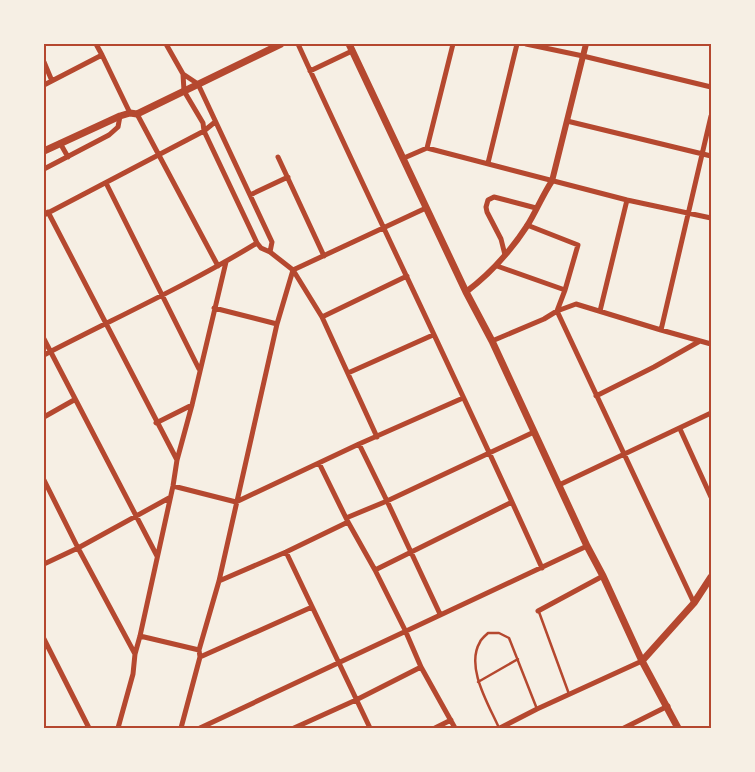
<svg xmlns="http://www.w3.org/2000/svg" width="755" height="772" font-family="Inter,sans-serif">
<rect width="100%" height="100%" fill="#f6efe4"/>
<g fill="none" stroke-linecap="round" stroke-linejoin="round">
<path stroke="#b5482f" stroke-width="2.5" d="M 539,612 L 569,694
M 478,682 L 518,659
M 499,728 C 489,705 465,667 480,642 C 481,639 485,636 488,633 L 499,633 L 509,638 L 537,709"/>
<path stroke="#b5482f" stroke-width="5" d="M 96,44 L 102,55
M 166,44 L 183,74 L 184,91 L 203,123 L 204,131 L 257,243 L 261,248 L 270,252 L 293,270 L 322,317 L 377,437
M 298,44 C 378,219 463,392 542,568
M 526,44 L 583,56 L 711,87
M 44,62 L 52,81
M 310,71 L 352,51
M 183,74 L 198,84 L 272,242 L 270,252
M 44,85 L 102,55 L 130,113
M 137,114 L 218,266
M 567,121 L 711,156
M 60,143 L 68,157
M 427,148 L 627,200 L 711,218
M 278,157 L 324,256
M 404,158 L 427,148 L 453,44
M 488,163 L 517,44
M 44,169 L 109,135 L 118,127 L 120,116
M 106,183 L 199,369
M 250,195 L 288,177
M 48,212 L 177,460
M 44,215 L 204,131 L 215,122
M 527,225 L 578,245 L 565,290
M 505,255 L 501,239 L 487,212 L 486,207 L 488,200 L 494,197 L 498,198 L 536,208
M 497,266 L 565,290 L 557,311 L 694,603
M 214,308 L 277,324
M 600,311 L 627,200
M 322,317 L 407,276
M 661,330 L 711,116
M 44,339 L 157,556
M 492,341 L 544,319 L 557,311 L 576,304 L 661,330 L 711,344
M 44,355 C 115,318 188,285 257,243
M 348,373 L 433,335
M 596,396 L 654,367 L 700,341
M 44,417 L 74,400
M 156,423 L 192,405
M 680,429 L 711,497
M 359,444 L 387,501 L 440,614
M 319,463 L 348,522 L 375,570 L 405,630 L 421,667 L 455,728
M 44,480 L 78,548 L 135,654
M 559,485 L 711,413
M 173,486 L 236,502 L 359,444 L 463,398
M 346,518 L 387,501 L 534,432
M 286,552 L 370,728
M 44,564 L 78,548 L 169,498
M 375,570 L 512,502
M 219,581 L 286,552 L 348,522
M 538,611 L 603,576
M 140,636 L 199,650
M 44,639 L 89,728
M 200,657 L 312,607
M 118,728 L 133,674 L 135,654 L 140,636 L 173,486 L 177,460 L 192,405 L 226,262
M 181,728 L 200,657 L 199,650 L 219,581 L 277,324 L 293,270 L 426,208
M 200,728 L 587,546
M 294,728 L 356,700 L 421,667
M 435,728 L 451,720
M 500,728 L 537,709 L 642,661
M 624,728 L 668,706"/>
<path stroke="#b5482f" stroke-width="6" d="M 466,292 C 490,274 510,252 527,226 C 536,212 542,196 552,181 L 586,44"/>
<path stroke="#b5482f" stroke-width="7" d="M 349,44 L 466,292 L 492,341 L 587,546 L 603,576 L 642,661 L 678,728
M 44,151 L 120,116 L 130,113 L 137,114 L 281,44
M 642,661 L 694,603 L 711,577"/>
</g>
<rect width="755" height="772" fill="none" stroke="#f6efe4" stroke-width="90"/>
<rect x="45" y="45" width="665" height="682" fill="none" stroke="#b5482f" stroke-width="2"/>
</svg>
